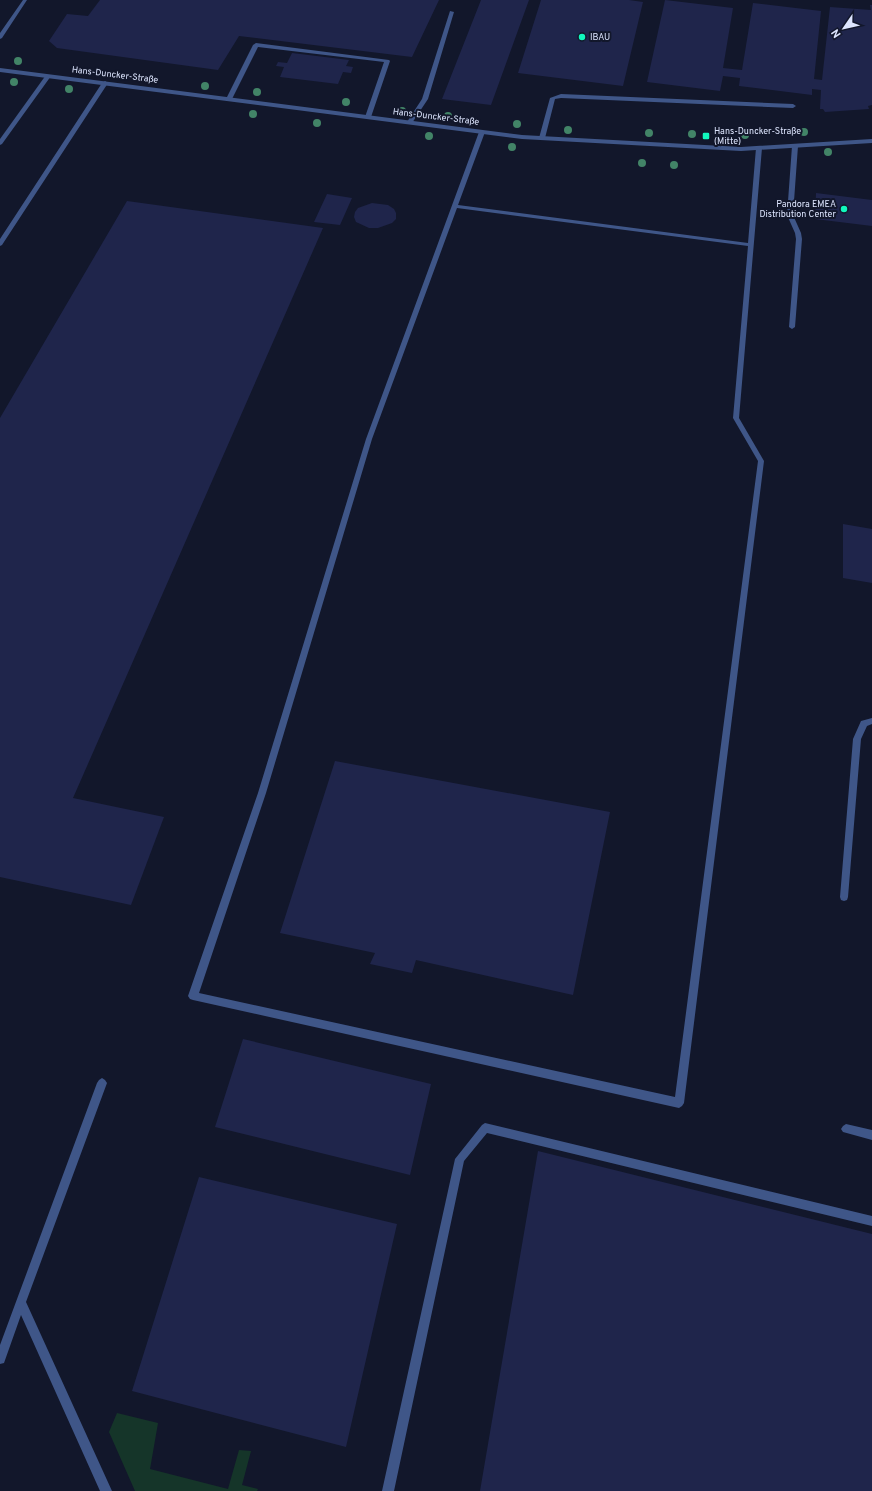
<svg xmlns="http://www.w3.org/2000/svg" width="872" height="1491" font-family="Overpass,sans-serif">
<rect width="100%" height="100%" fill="#12172b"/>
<path fill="#153529" d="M 117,1413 L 158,1423 L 150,1469 L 228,1489 L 239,1450 L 251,1451 L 242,1485 L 258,1489 L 257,1491 L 135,1491 L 109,1432 Z"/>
<path fill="#1f254b" d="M 100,0 L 439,0 L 412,57 L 239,36 L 218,70 L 57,48 L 49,41 L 67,14 L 88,16 Z
M 481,0 L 529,0 L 491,105 L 442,99 Z
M 541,0 L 629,0 L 643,2 L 623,86 L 518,73 Z
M 665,0 L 733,8 L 723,68 L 742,70 L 753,3 L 821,11 L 814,79 L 822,80 L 830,7 L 871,10 L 870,5 L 872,5 L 872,105 L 868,106 L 869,109 L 825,112 L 823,109 L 820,109 L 821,90 L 812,89 L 812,95 L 739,86 L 740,78 L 723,76 L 720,91 L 647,82 Z
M 292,53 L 349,60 L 346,66 L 353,67 L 351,73 L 343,72 L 338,84 L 280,77 L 284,67 L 276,66 L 278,62 L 287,63 Z
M 816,193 L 872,200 L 872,226 L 815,219 Z
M 327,194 L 352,198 L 340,225 L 314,222 Z
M 127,201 L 323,228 L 73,798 L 164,817 L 131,905 L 0,877 L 0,418 Z
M 372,203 L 388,205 L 394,209 L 396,213 L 396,219 L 392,223 L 378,228 L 369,228 L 356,222 L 354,217 L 355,212 L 358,208 Z
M 843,524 L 872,529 L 872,583 L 843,578 Z
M 335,761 L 610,812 L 573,995 L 416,960 L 412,973 L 370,964 L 375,953 L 280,933 Z
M 243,1039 L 431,1084 L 410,1175 L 215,1127 Z
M 538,1151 L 872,1234 L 872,1491 L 480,1491 Z
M 199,1177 L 397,1224 L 346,1447 L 132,1391 Z"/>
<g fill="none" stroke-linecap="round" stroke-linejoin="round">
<path fill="#3f5688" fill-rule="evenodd" d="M 23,0 L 27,0 L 2,38 L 0,39 L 0,33 Z
M 450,11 L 454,12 L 428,99 L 412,123 L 408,123 L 407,122 L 422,99 Z
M 256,43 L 389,60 L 390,61 L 371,117 L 368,119 L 365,117 L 384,62 L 258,47 L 232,99 L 227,100 L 226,99 L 253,45 Z
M 46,75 L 51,76 L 2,144 L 0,145 L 0,139 Z
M 105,81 L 108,83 L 2,245 L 0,246 L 0,239 L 102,83 Z
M 561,94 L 793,104 L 796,106 L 793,108 L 561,98 L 555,99 L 545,138 L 540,139 L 539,138 L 550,98 Z
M 482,130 L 485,132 L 458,205 L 748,243 L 756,148 L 759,146 L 762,148 L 739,418 L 764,461 L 684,1103 L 682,1106 L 679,1108 L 193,1000 L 190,999 L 188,996 L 258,793 L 366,439 L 479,132 ZM 457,208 L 748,246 L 733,418 L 758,461 L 675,1097 L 199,993 L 266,793 L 372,439 Z
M 795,144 L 798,146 L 793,215 L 801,233 L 802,239 L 795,327 L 792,329 L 789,327 L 796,239 L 795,233 L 787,215 L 792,146 Z
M 872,718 L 872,724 L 867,726 L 861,739 L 848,897 L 847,900 L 844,901 L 841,900 L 840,897 L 853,739 L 861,721 Z
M 102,1078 L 105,1080 L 107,1083 L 26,1302 L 112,1491 L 100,1491 L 21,1315 L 4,1363 L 0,1364 L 0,1345 L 97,1083 L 99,1080 Z
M 485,1123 L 872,1216 L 872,1226 L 487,1133 L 464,1161 L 394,1491 L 382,1491 L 455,1159 L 482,1125 Z
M 846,1124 L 872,1130 L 872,1140 L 843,1132 L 841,1129 L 843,1126 Z"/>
<path fill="#3f5688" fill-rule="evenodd" d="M 0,68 L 522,135 L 741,147 L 872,139 L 872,143 L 741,151 L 522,139 L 0,72 Z"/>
</g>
<g fill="#428467">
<circle cx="18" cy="61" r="4"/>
<circle cx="14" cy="82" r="4"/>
<circle cx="205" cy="86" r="4"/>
<circle cx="69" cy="89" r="4"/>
<circle cx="257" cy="92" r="4"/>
<circle cx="346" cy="102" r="4"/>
<circle cx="402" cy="111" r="4"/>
<circle cx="253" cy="114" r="4"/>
<circle cx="448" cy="116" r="4"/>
<circle cx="317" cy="123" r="4"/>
<circle cx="517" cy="124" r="4"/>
<circle cx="568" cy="130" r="4"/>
<circle cx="804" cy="132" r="4"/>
<circle cx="649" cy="133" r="4"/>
<circle cx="692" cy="134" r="4"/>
<circle cx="745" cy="135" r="4"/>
<circle cx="429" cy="136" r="4"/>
<circle cx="512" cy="147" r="4"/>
<circle cx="828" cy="152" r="4"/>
<circle cx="642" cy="163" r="4"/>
<circle cx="674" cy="165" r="4"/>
</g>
<g fill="#11f7bd" stroke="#12172b" stroke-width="1.5">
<circle cx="582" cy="37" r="4"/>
<rect x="702" y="132" width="8" height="8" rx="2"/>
<circle cx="844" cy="209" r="4"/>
</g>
<g text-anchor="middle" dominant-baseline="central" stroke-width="4" stroke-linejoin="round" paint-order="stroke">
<g font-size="9" fill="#dde5fe" stroke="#12172b" text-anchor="start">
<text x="590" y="37">IBAU</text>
<text x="714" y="131">Hans-Duncker-Straße<tspan x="714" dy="10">(Mitte)</tspan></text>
<text x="836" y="204" text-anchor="end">Pandora EMEA<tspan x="836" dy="10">Distribution Center</tspan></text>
</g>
<g font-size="9" fill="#dde5fe" stroke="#12172b">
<text transform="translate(115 75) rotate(7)">Hans-Duncker-Straße</text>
<text transform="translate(436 117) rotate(7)">Hans-Duncker-Straße</text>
</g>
</g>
<g transform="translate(844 28) rotate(236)" stroke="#12172b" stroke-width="3" paint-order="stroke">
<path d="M0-3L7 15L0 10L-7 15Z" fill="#dde5fe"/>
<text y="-6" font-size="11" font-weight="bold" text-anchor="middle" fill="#dde5fe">N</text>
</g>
</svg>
